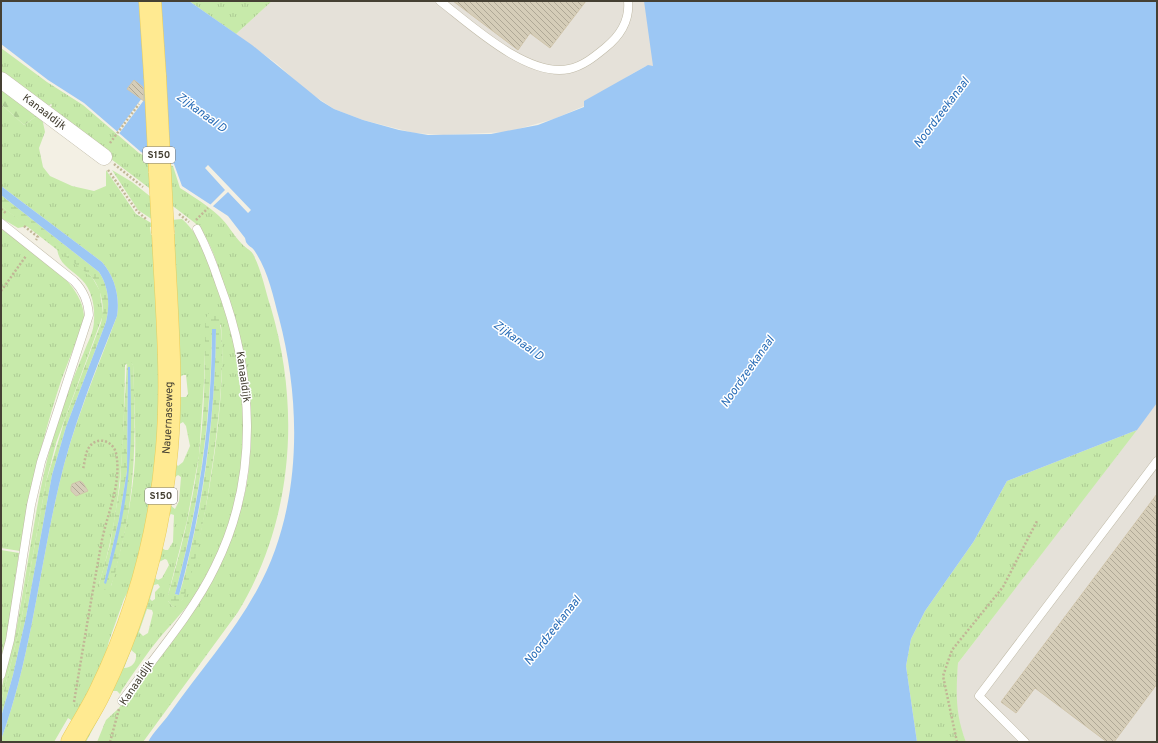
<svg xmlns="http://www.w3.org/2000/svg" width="1158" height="743" font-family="Overpass,sans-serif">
<defs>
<pattern id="grass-tufts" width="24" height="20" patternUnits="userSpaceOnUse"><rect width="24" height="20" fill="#c7eaaa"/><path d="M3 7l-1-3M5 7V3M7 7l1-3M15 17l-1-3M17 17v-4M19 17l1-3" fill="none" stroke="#acca93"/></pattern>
<pattern id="forest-firs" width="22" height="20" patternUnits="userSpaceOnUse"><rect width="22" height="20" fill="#c7eaaa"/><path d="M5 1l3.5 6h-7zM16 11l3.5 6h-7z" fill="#acca93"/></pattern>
<pattern id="wetland-marsh" width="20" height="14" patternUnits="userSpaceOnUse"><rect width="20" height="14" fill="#c7eaaa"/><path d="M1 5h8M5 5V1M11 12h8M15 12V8" fill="none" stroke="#acca93"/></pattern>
<pattern id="building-back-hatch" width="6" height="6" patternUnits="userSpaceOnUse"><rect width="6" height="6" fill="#d5cdb8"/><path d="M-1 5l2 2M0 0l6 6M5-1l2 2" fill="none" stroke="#afa896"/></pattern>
</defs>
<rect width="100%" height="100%" fill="#f3f0e4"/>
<path fill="#e5e1d9" d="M 272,1 L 702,1 L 653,66 L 646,66 L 630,75 L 584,106 L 554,119 L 507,132 L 443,135 L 414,133 L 363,120 L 334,109 L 307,91 L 277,64 L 236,34 Z
M 1157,403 L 1157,742 L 966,742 L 960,727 L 955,697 L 958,663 Z"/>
<path fill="url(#grass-tufts)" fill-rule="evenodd" d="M 189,1 L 272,1 L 236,34 Z
M 1,48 L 47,82 L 83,105 L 139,153 L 150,159 L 173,166 L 180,188 C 194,197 207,205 219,216 C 228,224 233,235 242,244 C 245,248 250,249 253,254 C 262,271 265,290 271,308 C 301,409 293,521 238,612 L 143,742 L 97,742 L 106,720 L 119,708 C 182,625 257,540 250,428 C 250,418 247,408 245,398 C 240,376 236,355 232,333 C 224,297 221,251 195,223 L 48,111 L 52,105 L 51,104 L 48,106 L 1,76 ZM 169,169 L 169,173 L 148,173 L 149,170 Z
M 2,105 L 24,125 L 41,113 L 45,132 L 39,148 L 43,167 L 50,176 L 72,186 L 94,191 L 106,186 L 106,170 L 136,214 L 153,224 L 153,226 L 150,227 L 151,235 L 153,235 L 162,387 L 153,498 L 134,580 L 124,599 L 109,641 L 103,665 L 74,722 L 68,718 L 54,742 L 1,742 L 1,740 C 31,658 39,570 59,485 C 72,427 96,372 117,316 C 120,297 115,277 102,262 L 1,186 ZM 130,362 L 133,365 C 134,397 136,428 135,460 C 132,503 123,544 111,586 L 99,584 C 122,512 124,439 125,365 Z
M 112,170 L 132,182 L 151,197 L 153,220 L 138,210 Z
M 1,206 L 28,226 L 18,228 L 1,218 Z
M 182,219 C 208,242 216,282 226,314 C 252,401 252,498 206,579 C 194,600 177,618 161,636 C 147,653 134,672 122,690 L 120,694 L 117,691 L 113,691 L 86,742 L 82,742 L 146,592 L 172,234 L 175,234 L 174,225 L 171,225 L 171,220 ZM 206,318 L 221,325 C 224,361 221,398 217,434 C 210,491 200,546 182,600 L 173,607 L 168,601 L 168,595 L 187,521 L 199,456 L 204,382 ZM 183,375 L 186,375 L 188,394 L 186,397 L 180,397 L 180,377 ZM 183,422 L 186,426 L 190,446 L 183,462 L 178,466 L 176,464 L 178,425 ZM 178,475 L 181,477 L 179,501 L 175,509 L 170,505 L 174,478 ZM 171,514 L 174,515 L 173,542 L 168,550 L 165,550 L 162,548 L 169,516 ZM 165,559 L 167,560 L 169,565 L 162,578 L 158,580 L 155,578 L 159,562 ZM 158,584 L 160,587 L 155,592 L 155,599 L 152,601 L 150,599 L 154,585 ZM 147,609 L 152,610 L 153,613 L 148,633 L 143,636 L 139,632 ZM 131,650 L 136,654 C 137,662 132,668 124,668 Z
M 1,229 C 29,249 87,282 84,321 C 77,340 69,359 62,378 C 43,434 30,493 20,551 L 1,548 Z
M 57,248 L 92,277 L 100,291 L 103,315 L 56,443 L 46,482 L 20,627 L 1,702 C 1,678 11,654 16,631 C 30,557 37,483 61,411 C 68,391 76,371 84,352 C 88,341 94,332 94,320 C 95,307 92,290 82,280 C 72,269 59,266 57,248 Z
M 1137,430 L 958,663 C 956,692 955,714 966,742 L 917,742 L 906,666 L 911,639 L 925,611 L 974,541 L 1007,481 Z
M 1,550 L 19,553 L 5,650 L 1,663 Z"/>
<path fill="url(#forest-firs)" d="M 3,86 L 41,113 L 24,125 L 1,104 L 1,90 Z"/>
<path fill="url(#wetland-marsh)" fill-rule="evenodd" d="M 1,195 L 99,272 C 109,287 110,305 106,322 L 66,427 L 52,475 L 26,617 L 13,675 L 1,717 L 1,702 L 20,627 L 46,482 L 65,419 L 101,323 C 105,306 102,291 92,277 L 1,206 Z
M 213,310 C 240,320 201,574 181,602 C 179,604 176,606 173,607 L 168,601 L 168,595 C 181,550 193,503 199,455 C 205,411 205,366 205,321 L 208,314 ZM 212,329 L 216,329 C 215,397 209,463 195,530 C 190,551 186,574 179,595 L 175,594 C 199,505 211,421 212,329 Z
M 127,362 L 131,362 L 133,365 C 136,429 136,491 120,553 C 117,564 115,577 110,588 L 103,590 L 100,588 L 99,584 L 110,545 L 120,485 ZM 128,367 L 130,367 C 131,441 130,513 104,583 L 119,519 L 127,471 Z"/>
<path fill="#9cc7f4" d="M 1,1 L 189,1 L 252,45 L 321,101 L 334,109 L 363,120 L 399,130 L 428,135 L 491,134 L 538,125 L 584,107 L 584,101 L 648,65 L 653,66 L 644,1 L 1157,1 L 1157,403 L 1137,430 L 1007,481 L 974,541 L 925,611 L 911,639 L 906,666 L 917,742 L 148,742 C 154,731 163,723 170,713 C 199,672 233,634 257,590 C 302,509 302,405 279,318 C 273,296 268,270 254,250 C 252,247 248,246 246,242 L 245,238 L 228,216 L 182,186 L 174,164 L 149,156 L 141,152 L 84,103 L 48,80 L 1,44 Z
M 1,186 L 102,262 C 115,277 120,297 117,316 C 95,371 72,428 59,485 C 39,570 31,658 1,740 L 1,717 L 13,675 L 26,617 L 52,475 L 66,427 L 106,322 C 110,305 109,287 99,272 L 1,195 Z
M 212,329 L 216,329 C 215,420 203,507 179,595 L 175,594 C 199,507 212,419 212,329 Z
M 128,367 L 130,367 C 131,401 132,434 129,468 C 126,507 117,546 106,584 L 104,583 L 119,519 L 127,471 Z"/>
<path fill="#f3f0e4" d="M 142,98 L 144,100 L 118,135 L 116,133 Z
M 208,165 L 251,210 L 248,213 L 228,192 L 211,208 L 209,206 L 225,190 L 205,168 Z"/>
<path fill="url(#building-back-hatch)" stroke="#d0c5ab" d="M 453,1 L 586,1 L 550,48 L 530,33 L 518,50 Z
M 134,80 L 143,87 L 144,101 L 127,89 Z
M 80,481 L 83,483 L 88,491 L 76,496 L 71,491 L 71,487 L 72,484 Z
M 1157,494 L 1157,684 L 1114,742 L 1107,742 L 1035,688 L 1016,713 L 1001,702 Z"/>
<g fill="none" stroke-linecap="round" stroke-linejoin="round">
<defs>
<path id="lane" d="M 440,1 C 471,25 528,78 569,69 C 583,66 594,57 605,48 C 620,36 630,21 628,1
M 1,223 L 74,281 C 84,291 88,301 89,315 L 41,462 L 31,505 L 10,640 L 1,675
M 122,701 C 152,660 193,613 215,567 C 260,477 254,374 219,282 C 213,264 206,246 197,229
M 1025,742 L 979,696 L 1157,461"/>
<g id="street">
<path id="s1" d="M 1,80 L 104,157"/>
</g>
<g id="primary">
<path d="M 150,1 L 155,76"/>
<path id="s2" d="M 72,742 C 81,725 92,709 100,692 C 137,616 160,532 167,448 C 173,376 166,304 163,233"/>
</g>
</defs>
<use href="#lane" stroke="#bfb9a6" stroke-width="9"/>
<use href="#street" stroke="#bfb9a6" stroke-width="17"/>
<use href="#primary" stroke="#eacd5a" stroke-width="23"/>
<path stroke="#c1b696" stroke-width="2.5" stroke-dasharray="2 2" stroke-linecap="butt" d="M 110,143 L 139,104
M 114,164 L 143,187
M 108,170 L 137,211 L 146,219
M 1,209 L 7,214
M 179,214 L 189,222
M 196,220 L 208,208
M 24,226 L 38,237 L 36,240
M 1,291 L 26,256
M 74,702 C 83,648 92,594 102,540 C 108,511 122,483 116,453 C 113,441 98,436 90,446 C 85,452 85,462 83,469
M 110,742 L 119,709
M 957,742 L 943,676 L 952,650 L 1003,587 L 1037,521"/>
<use href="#lane" stroke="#fff" stroke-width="8"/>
<use href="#street" stroke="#fff" stroke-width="16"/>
<use href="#primary" stroke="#ffea91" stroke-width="22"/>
<defs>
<path id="primary-bridge" d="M 155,76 L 163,233"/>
</defs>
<use href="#primary-bridge" stroke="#eacd5a" stroke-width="23" stroke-linecap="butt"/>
<use href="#primary-bridge" stroke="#ffea91" stroke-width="22"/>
</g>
<g text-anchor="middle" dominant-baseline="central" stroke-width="3" stroke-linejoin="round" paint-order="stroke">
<g fill="#fff" stroke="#7d7970" stroke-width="1">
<rect x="143" y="147" width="32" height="16" rx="3"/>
<rect x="145" y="488" width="32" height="16" rx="3"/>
</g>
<g font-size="10" font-weight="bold" fill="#454033">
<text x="159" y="155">S150</text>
<text x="161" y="496">S150</text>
</g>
<g font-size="11" fill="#454033" stroke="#fff">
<text stroke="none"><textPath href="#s1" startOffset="54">Kanaaldijk</textPath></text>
<text transform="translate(243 377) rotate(82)">Kanaaldijk</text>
<text stroke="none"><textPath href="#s2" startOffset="342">Nauernaseweg</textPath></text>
<text transform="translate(137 683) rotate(-56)">Kanaaldijk</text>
</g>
<g font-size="12" font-style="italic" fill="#276cb7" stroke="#fff">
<text transform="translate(201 113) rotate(36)">Zijkanaal D</text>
<text transform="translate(942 113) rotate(-53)">Noordzeekanaal</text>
<text transform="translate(518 341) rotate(36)">Zijkanaal D</text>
<text transform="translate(748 372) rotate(-55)">Noordzeekanaal</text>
<text transform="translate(553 631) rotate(-52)">Noordzeekanaal</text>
</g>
</g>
<rect width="1158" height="743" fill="none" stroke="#454033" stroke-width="4"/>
</svg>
